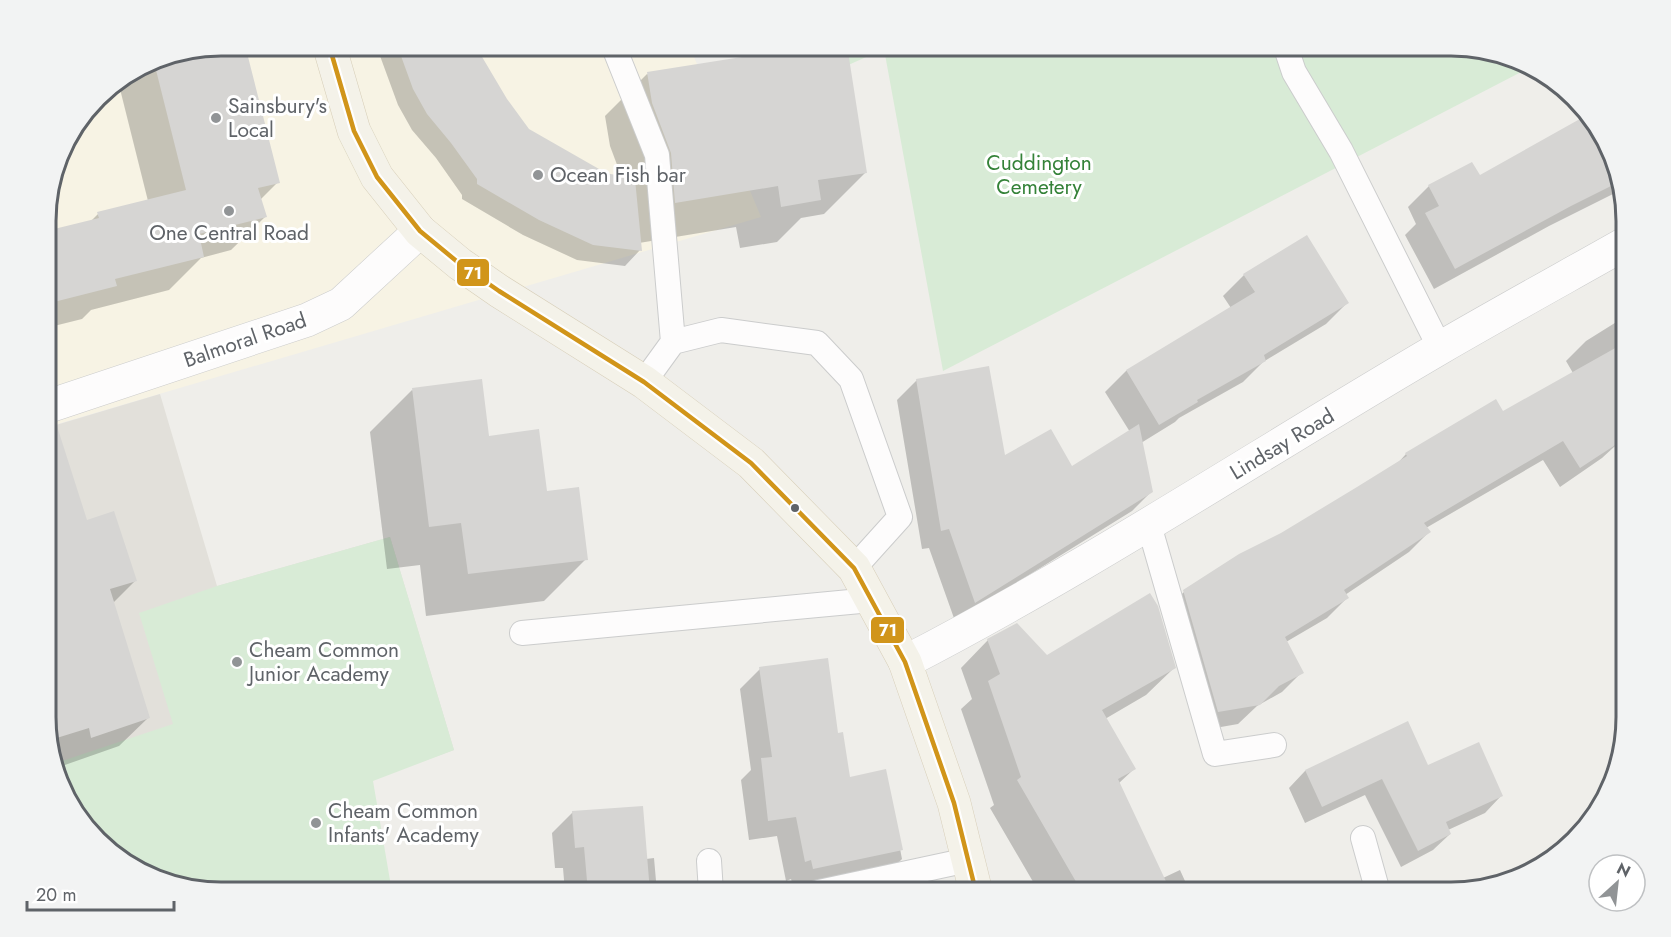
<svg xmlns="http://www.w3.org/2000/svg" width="1671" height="937" font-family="Jost,sans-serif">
<rect width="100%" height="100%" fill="#efeeea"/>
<path fill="#f7f3e4" d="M 221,45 L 689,45 L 761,217 L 54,425 L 46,410 L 46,198 L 63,143 L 105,89 L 154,58 Z"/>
<path fill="#e2e0da" d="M 160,394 L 217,586 L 390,537 L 454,750 L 366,782 L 392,892 L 220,892 L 133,869 L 75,814 L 46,739 L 46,428 Z"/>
<path fill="#d8ebd6" d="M 757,45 L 1451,45 L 1531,67 L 943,371 L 884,49 L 777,97 Z
M 390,537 L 454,750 L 373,781 L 392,892 L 220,892 L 133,869 L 75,814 L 56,763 L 173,724 L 139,613 L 217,586 Z"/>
<path fill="#0003" d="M 221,45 L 244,45 L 278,182 L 260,200 L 265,217 L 231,250 L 201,258 L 169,290 L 91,310 L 82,319 L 46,328 L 46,233 L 90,222 L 98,214 L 148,201 L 118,81 L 154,58 Z
M 376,45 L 474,45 L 506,100 L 528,130 L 605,174 L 622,178 L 610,146 L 605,116 L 647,74 L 866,172 L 824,214 L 801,218 L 777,242 L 740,248 L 736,227 L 639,243 L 640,250 L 625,266 L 577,260 L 523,235 L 462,199 L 462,195 L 436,158 L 412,130 L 398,105 Z
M 1586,114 L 1597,123 L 1619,191 L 1549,226 L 1434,289 L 1405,235 L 1416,224 L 1408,207 L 1429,186 L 1479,177 L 1574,124 Z
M 1244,275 L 1347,303 L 1326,324 L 1263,362 L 1243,382 L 1179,418 L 1175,422 L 1141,443 L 1151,492 L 1132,511 L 955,621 L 929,548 L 922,549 L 897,400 L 917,380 L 1004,457 L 1071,468 L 1130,432 L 1105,392 L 1126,371 L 1231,308 L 1223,296 Z
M 1626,316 L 1626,436 L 1602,458 L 1560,487 L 1543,460 L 1426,528 L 1429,532 L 1409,552 L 1345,595 L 1347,598 L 1327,618 L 1286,642 L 1302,672 L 1282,692 L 1257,706 L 1238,724 L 1198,731 L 1163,612 L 1184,592 L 1396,465 L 1406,454 L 1503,413 L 1573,373 L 1566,361 L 1586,341 Z
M 412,390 L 488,438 L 546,493 L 586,559 L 544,601 L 426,616 L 420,565 L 387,569 L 370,432 Z
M 46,487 L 86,522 L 135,581 L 113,603 L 149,717 L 119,746 L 62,766 L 60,757 L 54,759 L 46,739 Z
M 988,640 L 1047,657 L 1174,668 L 1146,695 L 1105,719 L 1134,769 L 1118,784 L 1163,878 L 1180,870 L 1190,892 L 1039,892 L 990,808 L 994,805 L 961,709 L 972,699 L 961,668 Z
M 760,669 L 836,734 L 848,779 L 885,771 L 902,859 L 882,879 L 813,884 L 794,889 L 791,879 L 786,881 L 777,836 L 749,840 L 741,780 L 751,770 L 740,689 Z
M 1407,723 L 1427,767 L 1501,796 L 1485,813 L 1448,830 L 1450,834 L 1433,850 L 1401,867 L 1365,795 L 1305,823 L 1289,788 L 1305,771 Z
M 573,812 L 646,859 L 654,858 L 657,892 L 565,892 L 563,868 L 555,868 L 552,833 Z
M 908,889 L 908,892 L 895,892 Z"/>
<path fill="#d6d5d3" d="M 221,45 L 245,45 L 280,183 L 258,188 L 267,217 L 199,234 L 204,257 L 115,279 L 117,286 L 46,304 L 46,231 L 99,218 L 97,212 L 186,190 L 153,58 Z
M 397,45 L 475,45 L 507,99 L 529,129 L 606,173 L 635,179 L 642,251 L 593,245 L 539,220 L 477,184 L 477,179 L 451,143 L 427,114 L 413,89 Z
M 818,45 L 847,45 L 867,173 L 818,180 L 821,200 L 781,207 L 778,186 L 675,203 L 671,153 L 652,103 L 647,72 Z
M 1587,115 L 1597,123 L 1617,183 L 1571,206 L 1455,269 L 1425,213 L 1439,206 L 1428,185 L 1472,162 L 1480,175 Z
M 1307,235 L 1349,303 L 1264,355 L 1266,361 L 1197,400 L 1198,402 L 1159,425 L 1126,370 L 1255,292 L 1243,274 Z
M 1626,342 L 1626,438 L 1580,468 L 1563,441 L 1424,523 L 1431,532 L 1344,590 L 1349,598 L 1285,637 L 1304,673 L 1279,686 L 1260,705 L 1218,712 L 1183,590 L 1239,554 L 1281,533 L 1357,487 L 1407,456 L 1405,453 L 1496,399 L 1503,411 Z
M 989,366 L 1005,455 L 1051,429 L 1072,466 L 1139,424 L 1153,492 L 975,603 L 949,529 L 941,531 L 916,379 Z
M 482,379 L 489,436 L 539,429 L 547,491 L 579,487 L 588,560 L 468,574 L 461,523 L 429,527 L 412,388 Z
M 56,423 L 87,520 L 114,511 L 137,581 L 110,589 L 150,718 L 91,738 L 89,728 L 47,741 L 46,425 Z
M 1150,593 L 1158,606 L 1176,668 L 1102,710 L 1136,769 L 1118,779 L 1171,892 L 1082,892 L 1017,780 L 1021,777 L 988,681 L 1000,674 L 987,639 L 1017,623 L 1047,655 Z
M 828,658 L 838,733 L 843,732 L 850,777 L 886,769 L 903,850 L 813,869 L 811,860 L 805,862 L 796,817 L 768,821 L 761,758 L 772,757 L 759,667 Z
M 1408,721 L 1428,765 L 1479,742 L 1503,796 L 1446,822 L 1451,834 L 1418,851 L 1382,779 L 1322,807 L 1305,770 Z
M 643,806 L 650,892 L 588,892 L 584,847 L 575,848 L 572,811 Z"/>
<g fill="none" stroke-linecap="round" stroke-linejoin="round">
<defs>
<path id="lane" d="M 613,45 L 657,155 L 673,342
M 1285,45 L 1294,72 L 1341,151 L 1440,348
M 644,382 L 673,342 L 721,330 L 817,343 L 851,379 L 900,517 L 854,568
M 1149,525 L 1215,754 L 1274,745
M 522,633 L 871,600
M 1363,838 L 1378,892
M 709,861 L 711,892
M 819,892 L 968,860"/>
<path id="street" d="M 46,407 L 307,320 L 341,304 L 420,231
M 905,662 C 1089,567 1262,452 1440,348 C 1502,312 1564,278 1626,243"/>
<path id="primary" d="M 329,45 L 354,131 L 377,177 L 420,231 L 460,264 L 499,291 L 644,382 L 751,463 L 854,568 L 905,662 L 954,803 L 976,892"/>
</defs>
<use href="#lane" stroke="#cbcccc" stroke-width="26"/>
<use href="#street" stroke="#cbcccc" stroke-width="34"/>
<use href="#primary" stroke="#d7ceb8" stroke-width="34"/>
<use href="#lane" stroke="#fdfcfc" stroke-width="24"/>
<use href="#street" stroke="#fdfcfc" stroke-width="33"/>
<use href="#primary" stroke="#f4f2e9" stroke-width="33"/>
<defs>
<path id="bus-1" d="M 329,45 L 354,131 L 377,177 L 420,231 L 460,264 L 499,291 L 644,382 L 751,463 L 854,568 L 905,662 L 954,803 L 976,892"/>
</defs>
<use href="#bus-1" stroke="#fff" stroke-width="9"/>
<use href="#bus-1" stroke="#d1951a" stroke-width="4.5"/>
</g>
<g fill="#919496" stroke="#fff" stroke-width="2">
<circle cx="216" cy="118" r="6"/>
<circle cx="538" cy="175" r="6"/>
<circle cx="229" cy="211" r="6"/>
<circle cx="237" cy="662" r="6"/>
<circle cx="316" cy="823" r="6"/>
</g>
<circle fill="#5f6368" stroke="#fff" stroke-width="2" cx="795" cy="508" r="5"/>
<g text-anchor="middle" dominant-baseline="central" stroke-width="6" stroke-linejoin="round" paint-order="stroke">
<g font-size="21" fill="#5f6368" stroke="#fff" text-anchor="start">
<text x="228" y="106">Sainsbury's<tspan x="228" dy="24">Local</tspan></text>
<text x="550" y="175">Ocean Fish bar</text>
<text x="229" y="233" text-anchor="middle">One Central Road</text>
<text x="249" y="650">Cheam Common<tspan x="249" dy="24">Junior Academy</tspan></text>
<text x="328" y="811">Cheam Common<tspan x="328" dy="24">Infants' Academy</tspan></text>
</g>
<g font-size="21" fill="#348238" stroke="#fff">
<text x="1039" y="163">Cuddington<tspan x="1039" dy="24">Cemetery</tspan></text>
</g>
<g font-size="21" fill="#5f6368" stroke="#fff">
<text transform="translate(245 340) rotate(-19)">Balmoral Road</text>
<text transform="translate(1282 444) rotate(-31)">Lindsay Road</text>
</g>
</g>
<path d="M0 0H1671V937H0ZM221 56H1451A165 165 0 0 1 1616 221V717A165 165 0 0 1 1451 882H221A165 165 0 0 1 56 717V221A165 165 0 0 1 221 56Z" fill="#f2f3f3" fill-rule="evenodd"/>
<path fill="none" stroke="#5f6368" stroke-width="3" d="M221 56H1451A165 165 0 0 1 1616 221V717A165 165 0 0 1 1451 882H221A165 165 0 0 1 56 717V221A165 165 0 0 1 221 56Z"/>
<g stroke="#fff" stroke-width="2">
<rect x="456" y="258" width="34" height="29" rx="6" fill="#d1951a"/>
<rect x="870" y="616" width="35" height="28" rx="6" fill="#d1951a"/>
</g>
<g font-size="16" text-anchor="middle" font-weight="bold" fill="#fff">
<text x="473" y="279">71</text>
<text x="888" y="636">71</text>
</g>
<g transform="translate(1617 883) rotate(27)"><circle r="28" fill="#ffffff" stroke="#bfc1c3" stroke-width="1.5"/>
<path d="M0-4.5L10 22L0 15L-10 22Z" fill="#919496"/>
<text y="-9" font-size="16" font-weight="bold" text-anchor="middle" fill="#5f6368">N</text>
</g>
<path d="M27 901v9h147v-9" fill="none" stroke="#5f6368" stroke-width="3"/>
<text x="36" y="901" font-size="18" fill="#5f6368" stroke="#ffffff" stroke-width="4.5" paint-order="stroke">20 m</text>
</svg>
